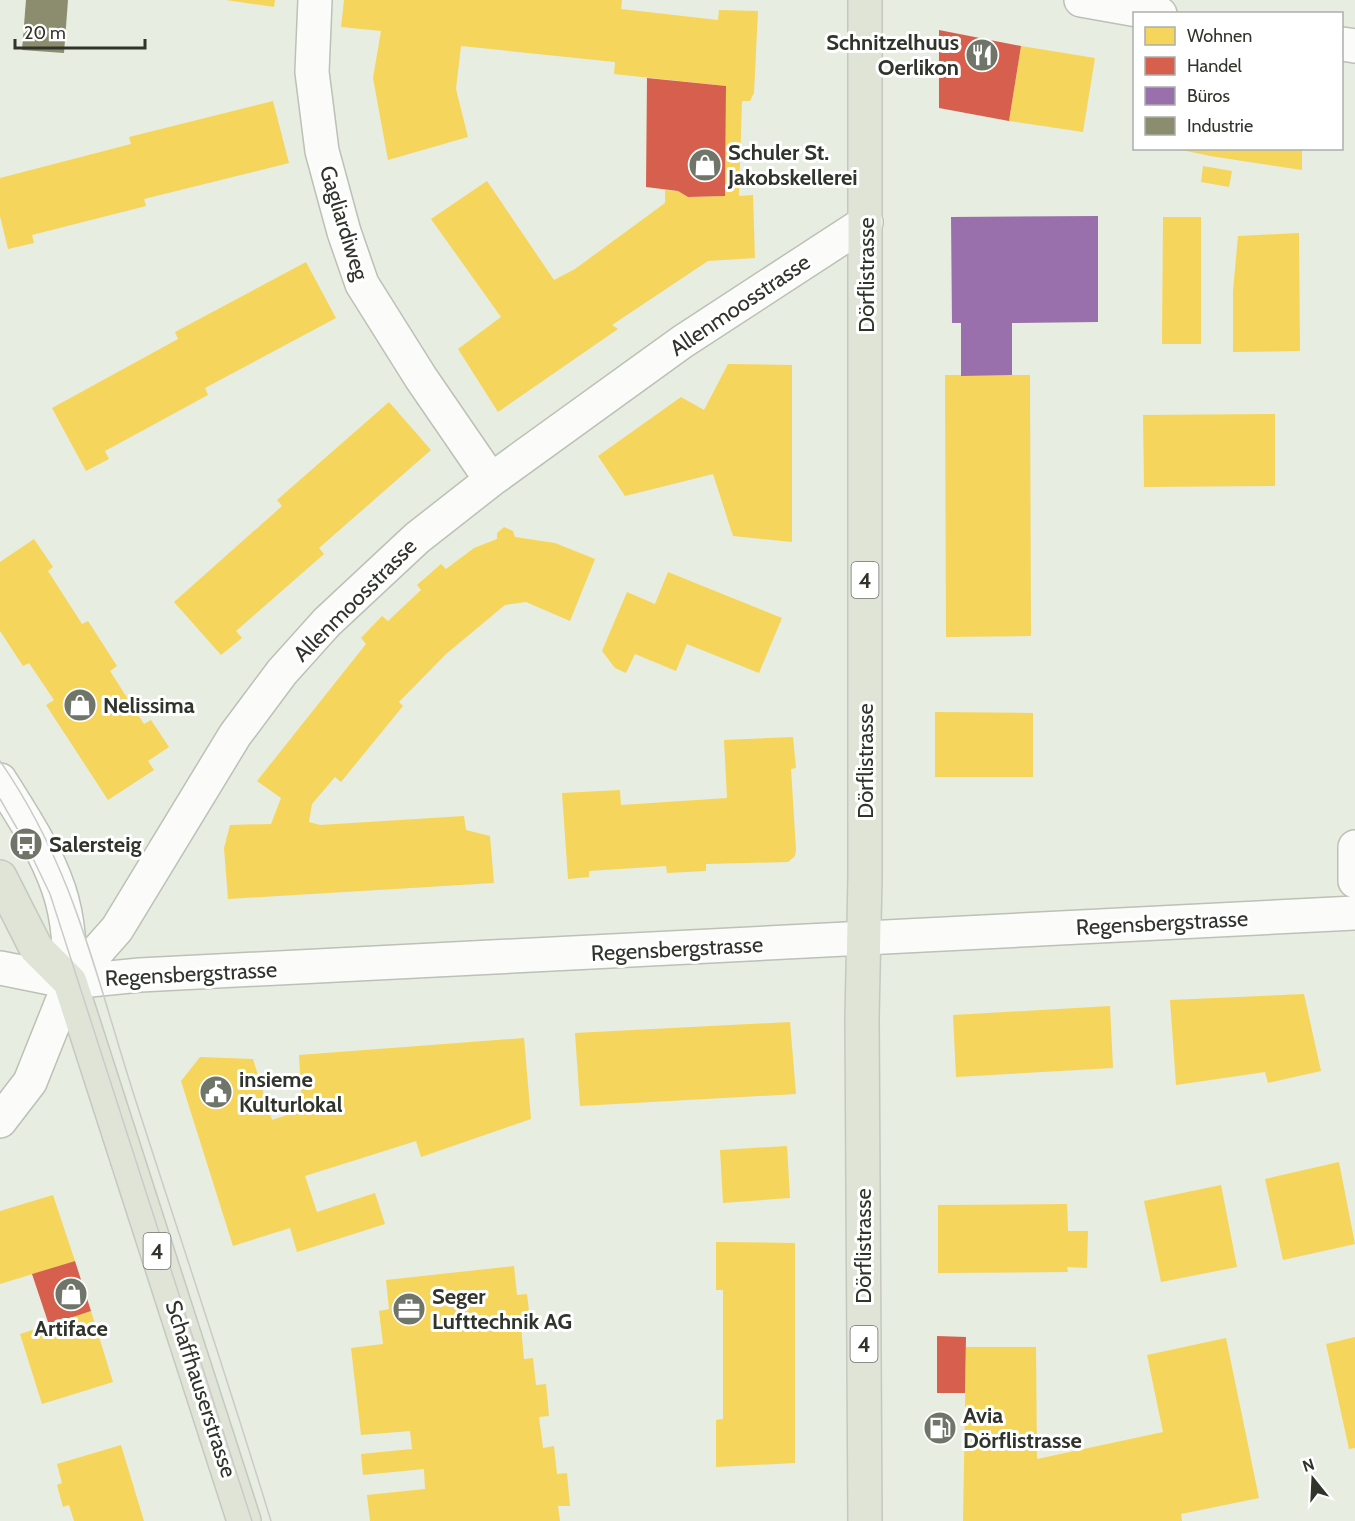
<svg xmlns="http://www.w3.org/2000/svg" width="1355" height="1521" font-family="Cabin,sans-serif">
<rect width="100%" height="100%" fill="#e7ede0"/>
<path fill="#f6d55c" d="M 226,0 L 275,0 L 274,7 Z
M 344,0 L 622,0 L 621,9 L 718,20 L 719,10 L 758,11 L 754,93 L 750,101 L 742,101 L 739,196 L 753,195 L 755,258 L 708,261 L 612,325 L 618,329 L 498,412 L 458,349 L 501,317 L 431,219 L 487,181 L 554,280 L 575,269 L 665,203 L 665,190 L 678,191 L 688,197 L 725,196 L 726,86 L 614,74 L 615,62 L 461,46 L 456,89 L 468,137 L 388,160 L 373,78 L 381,31 L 341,27 Z
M 1021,46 L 1095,58 L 1083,132 L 1009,121 Z
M 273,101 L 289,163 L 144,199 L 146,206 L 32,235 L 34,243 L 8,249 L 0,216 L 0,178 L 131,144 L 129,137 Z
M 1172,148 L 1302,148 L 1302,170 L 1210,156 Z
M 1203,166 L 1232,171 L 1229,187 L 1201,182 Z
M 1163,217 L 1201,217 L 1201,344 L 1162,344 Z
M 1299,233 L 1300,351 L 1233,352 L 1233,291 L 1238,236 Z
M 306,262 L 336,318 L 205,388 L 208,395 L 105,451 L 109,459 L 86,471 L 52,408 L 178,339 L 175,332 Z
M 728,364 L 792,365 L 792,542 L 733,536 L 713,474 L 625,496 L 598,456 L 681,397 L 704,410 Z
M 945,375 L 1030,375 L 1031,636 L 946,637 Z
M 389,402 L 431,450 L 319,548 L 324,554 L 236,631 L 242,638 L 221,655 L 174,602 L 282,506 L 277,500 Z
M 1275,414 L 1275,486 L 1144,487 L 1143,415 Z
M 504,527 L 513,531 L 515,537 L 555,543 L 595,559 L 570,621 L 526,602 L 505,605 L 446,654 L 399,702 L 403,706 L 341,782 L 335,777 L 312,804 L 309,822 L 320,825 L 464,816 L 466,830 L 490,836 L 494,883 L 228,899 L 224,848 L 230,825 L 271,824 L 281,798 L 257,781 L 366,644 L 361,638 L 382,616 L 388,621 L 421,590 L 417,585 L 441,564 L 446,569 L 474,548 L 497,539 L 497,533 Z
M 34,539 L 53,567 L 48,571 L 82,624 L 88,621 L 117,666 L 110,671 L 144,724 L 151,720 L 169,747 L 148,761 L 154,770 L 108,800 L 46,705 L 54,700 L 29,663 L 23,666 L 0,631 L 0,562 Z
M 668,572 L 782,618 L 759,673 L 687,644 L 676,671 L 635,654 L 626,673 L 615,668 L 602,651 L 627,592 L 655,604 Z
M 935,712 L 1033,713 L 1033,777 L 935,777 Z
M 793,737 L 796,768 L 791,769 L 796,850 L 795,856 L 788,862 L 706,864 L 706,871 L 667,873 L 666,866 L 589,871 L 589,877 L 568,879 L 562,793 L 620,790 L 621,805 L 727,798 L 724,740 Z
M 1304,994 L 1321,1071 L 1268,1083 L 1265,1072 L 1176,1085 L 1170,1000 Z
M 1110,1006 L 1113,1068 L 956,1077 L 953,1015 Z
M 790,1022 L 796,1094 L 580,1106 L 575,1033 Z
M 524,1038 L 531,1119 L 421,1157 L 416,1141 L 305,1176 L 317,1212 L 375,1193 L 385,1224 L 297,1252 L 290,1228 L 233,1246 L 181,1081 L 200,1057 L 253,1059 L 272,1120 L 302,1110 L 299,1055 Z
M 787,1146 L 790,1198 L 723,1203 L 720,1150 Z
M 1339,1162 L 1355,1244 L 1283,1260 L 1265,1179 Z
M 1221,1185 L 1237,1267 L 1161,1282 L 1144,1201 Z
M 53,1195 L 75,1261 L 0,1284 L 0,1211 Z
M 1067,1204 L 1068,1231 L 1088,1231 L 1087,1268 L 1067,1267 L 1068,1272 L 938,1273 L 938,1205 Z
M 716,1242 L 795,1243 L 795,1463 L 716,1467 L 716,1420 L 723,1419 L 723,1290 L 716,1290 Z
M 514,1266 L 517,1295 L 527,1294 L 531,1326 L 521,1327 L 524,1359 L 533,1358 L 536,1385 L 546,1384 L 549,1416 L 539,1417 L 543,1448 L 554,1446 L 557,1474 L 567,1473 L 570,1506 L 558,1506 L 560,1521 L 370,1521 L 367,1495 L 425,1489 L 424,1469 L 363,1475 L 361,1454 L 412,1449 L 410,1431 L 361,1435 L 351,1348 L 383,1344 L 379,1311 L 389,1309 L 386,1280 Z
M 91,1311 L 113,1382 L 42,1404 L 20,1334 Z
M 1355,1337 L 1355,1448 L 1349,1449 L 1326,1344 Z
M 1226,1338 L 1259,1498 L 1181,1514 L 1182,1521 L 963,1521 L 966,1347 L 1036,1347 L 1037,1459 L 1163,1432 L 1147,1355 Z
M 121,1445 L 144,1521 L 74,1521 L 69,1505 L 63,1507 L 57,1485 L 62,1483 L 57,1464 Z"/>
<path fill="#d6604d" d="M 939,30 L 1021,46 L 1009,121 L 939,108 Z
M 647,78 L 726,86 L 725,196 L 688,197 L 678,191 L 646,187 Z
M 75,1261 L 91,1311 L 49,1325 L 32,1274 Z
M 937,1336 L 966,1337 L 965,1393 L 937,1393 Z"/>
<path fill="#9970ab" d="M 1098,216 L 1098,322 L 1012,323 L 1012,375 L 961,376 L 961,323 L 952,323 L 951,217 Z"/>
<path fill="#8c8c6e" d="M 26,0 L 68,0 L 64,53 L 22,50 Z"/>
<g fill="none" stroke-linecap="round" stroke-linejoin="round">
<defs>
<path id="minor" d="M 315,0 L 312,72 L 322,151 L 344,232 L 362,284 L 421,378 L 491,480
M 1081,0 L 1160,14
M 1342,44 L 1355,46
M 0,780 C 22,815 46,851 59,890 C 69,920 70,951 70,982
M 1355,847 L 1355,881
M 0,968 L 70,982 L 140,975 L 1355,913
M 0,1121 L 30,1082 L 70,982 L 117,929 L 235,735 L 282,672 L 327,622 L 417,538 L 491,480 L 682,342 L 866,222"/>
<path id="major" d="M 865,0 L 865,877 L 862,1018 L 865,1521
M 0,877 L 36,948 L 70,982 L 244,1521"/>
</defs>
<use href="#minor" stroke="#bcc0b6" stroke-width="36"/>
<use href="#major" stroke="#c5c8c1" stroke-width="36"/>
<use href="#minor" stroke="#fbfcfa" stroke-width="33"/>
<use href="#major" stroke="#dfe4d7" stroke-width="33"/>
<path stroke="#cacbc8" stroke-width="1.5" d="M 0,761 C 73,866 95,973 133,1092 C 179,1235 227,1377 271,1521
M 0,799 L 26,844 L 50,894 L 252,1521"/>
</g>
<defs>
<symbol id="restaurant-disc" viewBox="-11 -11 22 22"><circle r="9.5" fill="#70756a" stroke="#fff"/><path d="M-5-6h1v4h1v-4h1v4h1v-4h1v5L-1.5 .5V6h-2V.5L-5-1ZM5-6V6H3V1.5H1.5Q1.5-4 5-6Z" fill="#fff"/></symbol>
<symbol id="shop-disc" viewBox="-11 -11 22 22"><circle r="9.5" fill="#70756a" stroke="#fff"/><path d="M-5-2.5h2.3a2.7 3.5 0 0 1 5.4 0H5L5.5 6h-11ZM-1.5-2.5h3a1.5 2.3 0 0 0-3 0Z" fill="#fff"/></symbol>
<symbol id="bus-disc" viewBox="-11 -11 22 22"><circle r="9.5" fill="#70756a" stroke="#fff"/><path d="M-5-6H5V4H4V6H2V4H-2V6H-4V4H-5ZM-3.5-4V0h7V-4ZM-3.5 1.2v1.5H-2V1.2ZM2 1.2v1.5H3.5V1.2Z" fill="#fff"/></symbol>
<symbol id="civic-disc" viewBox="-11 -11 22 22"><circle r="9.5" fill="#70756a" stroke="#fff"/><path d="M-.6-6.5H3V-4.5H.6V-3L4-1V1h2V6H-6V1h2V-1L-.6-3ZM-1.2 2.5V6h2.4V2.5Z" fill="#fff"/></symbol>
<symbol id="office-disc" viewBox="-11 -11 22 22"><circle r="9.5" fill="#70756a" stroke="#fff"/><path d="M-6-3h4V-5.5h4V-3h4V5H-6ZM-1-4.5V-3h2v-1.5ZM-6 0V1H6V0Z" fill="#fff"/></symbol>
<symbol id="fuel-disc" viewBox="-11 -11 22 22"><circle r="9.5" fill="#70756a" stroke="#fff"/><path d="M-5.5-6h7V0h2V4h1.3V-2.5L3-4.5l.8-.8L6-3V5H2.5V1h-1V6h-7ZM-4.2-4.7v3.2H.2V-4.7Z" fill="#fff"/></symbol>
</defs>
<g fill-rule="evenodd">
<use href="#restaurant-disc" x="963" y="36" width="38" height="38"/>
<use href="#shop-disc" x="686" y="146" width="38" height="38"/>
<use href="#shop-disc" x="61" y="686" width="38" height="38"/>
<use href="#bus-disc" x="7" y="825" width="38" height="38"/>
<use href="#civic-disc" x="197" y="1073" width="38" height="38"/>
<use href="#shop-disc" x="52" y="1275" width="38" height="38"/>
<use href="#office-disc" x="390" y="1290" width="38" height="38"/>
<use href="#fuel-disc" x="921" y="1409" width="38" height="38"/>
</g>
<g text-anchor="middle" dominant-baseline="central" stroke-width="6" stroke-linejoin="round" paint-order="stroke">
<g fill="#fff" stroke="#6e716b" stroke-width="1.5">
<rect x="851.5" y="562" width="27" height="36" rx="4.5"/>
<rect x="143.5" y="1233" width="27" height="36" rx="4.5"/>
<rect x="850.5" y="1326" width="27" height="36" rx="4.5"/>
</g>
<g font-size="21" font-weight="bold" fill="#30342b">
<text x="865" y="580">4</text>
<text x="157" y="1251">4</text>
<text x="864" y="1344">4</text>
</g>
<g font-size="22" font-weight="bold" fill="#30342b" stroke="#fff" text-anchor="start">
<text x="959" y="42" text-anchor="end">Schnitzelhuus<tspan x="959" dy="25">Oerlikon</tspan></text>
<text x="728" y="152">Schuler St.<tspan x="728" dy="25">Jakobskellerei</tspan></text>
<text x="103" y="705">Nelissima</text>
<text x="49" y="844">Salersteig</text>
<text x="239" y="1079">insieme<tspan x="239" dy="25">Kulturlokal</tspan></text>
<text x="432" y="1296">Seger<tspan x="432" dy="25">Lufttechnik AG</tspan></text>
<text x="71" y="1328" text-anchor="middle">Artiface</text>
<text x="963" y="1415">Avia<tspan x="963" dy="25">Dörflistrasse</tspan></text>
</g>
<g font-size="22" fill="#30342b" stroke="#fff">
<text transform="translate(344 223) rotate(73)">Gagliardiweg</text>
<text transform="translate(866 275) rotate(-90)">Dörflistrasse</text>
<text transform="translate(740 305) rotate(-34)">Allenmoosstrasse</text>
<text transform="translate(355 600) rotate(-45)">Allenmoosstrasse</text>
<text transform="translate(865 761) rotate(-90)">Dörflistrasse</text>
<text transform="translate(1162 923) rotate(-3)">Regensbergstrasse</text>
<text transform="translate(677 949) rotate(-3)">Regensbergstrasse</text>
<text transform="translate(191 974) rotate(-3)">Regensbergstrasse</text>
<text transform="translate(863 1246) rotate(-90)">Dörflistrasse</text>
<text transform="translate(201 1389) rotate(72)">Schaffhauserstrasse</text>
</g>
</g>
<rect x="1133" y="12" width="210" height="138" fill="#ffffff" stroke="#acaeaa" stroke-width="1.5"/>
<rect x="1145" y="27" width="30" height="18" fill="#f6d55c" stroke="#acaeaa" stroke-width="1.5"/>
<text x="1187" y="42" font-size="18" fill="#30342b">Wohnen</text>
<rect x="1145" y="57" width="30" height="18" fill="#d6604d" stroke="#acaeaa" stroke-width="1.5"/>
<text x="1187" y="72" font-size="18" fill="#30342b">Handel</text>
<rect x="1145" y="87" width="30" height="18" fill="#9970ab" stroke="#acaeaa" stroke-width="1.5"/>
<text x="1187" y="102" font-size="18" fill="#30342b">Büros</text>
<rect x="1145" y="117" width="30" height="18" fill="#8c8c6e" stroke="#acaeaa" stroke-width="1.5"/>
<text x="1187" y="132" font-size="18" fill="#30342b">Industrie</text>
<g transform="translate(1313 1479) rotate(342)" stroke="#ffffff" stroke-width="4.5" paint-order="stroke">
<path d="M0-4.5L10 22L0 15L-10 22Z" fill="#30342b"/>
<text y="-9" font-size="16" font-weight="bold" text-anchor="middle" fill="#30342b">N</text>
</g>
<path d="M15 39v9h130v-9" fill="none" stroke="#30342b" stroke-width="3"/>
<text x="24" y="39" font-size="18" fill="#30342b" stroke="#ffffff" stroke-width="4.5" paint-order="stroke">20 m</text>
</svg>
